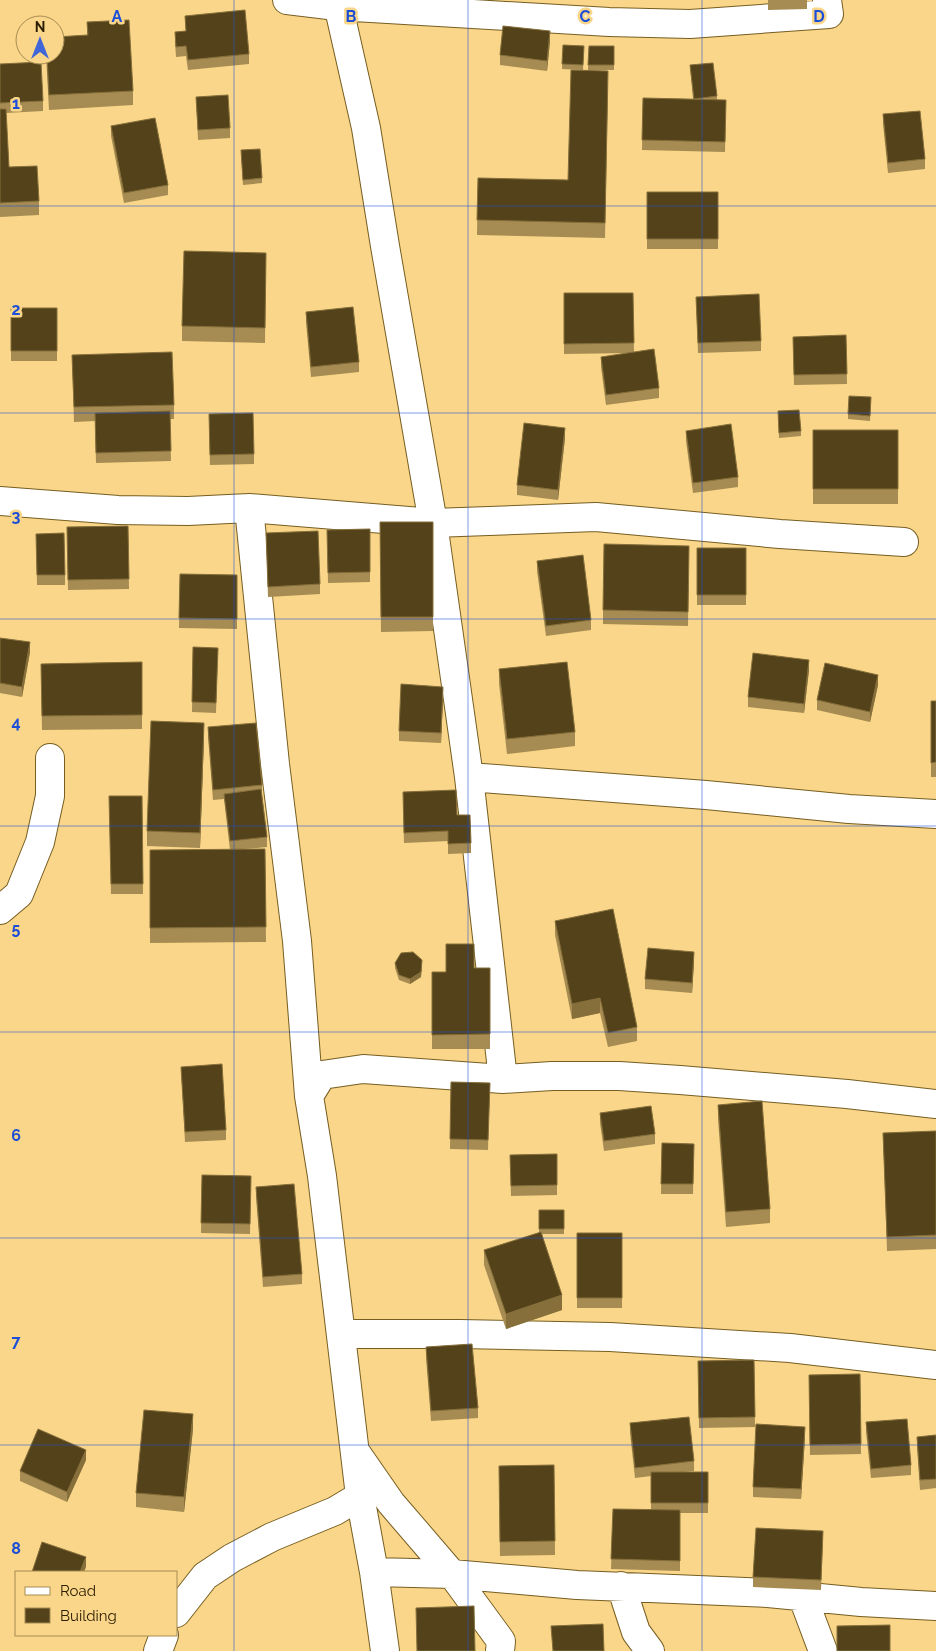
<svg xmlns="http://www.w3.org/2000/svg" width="936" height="1651" font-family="Raleway,sans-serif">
<rect width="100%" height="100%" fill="#f9d689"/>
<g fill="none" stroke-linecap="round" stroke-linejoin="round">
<defs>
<path id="street" d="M 287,0 L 337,6 L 609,22 L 690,24 L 829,14 L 827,0
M 337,0 L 366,128 L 385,246 L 433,523 L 469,777 L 503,1079
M 0,501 L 118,510 L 188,511 L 249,508 L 433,523 L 596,517 L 780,534 L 904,542
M 249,508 L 275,764 L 297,941 L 309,1096 L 322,1176 L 360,1496 L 374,1572 L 385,1651
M 469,777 L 706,795 L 849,809 L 936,814
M 0,910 L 19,894 L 40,842 L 50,796 L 50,758
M 309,1096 L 322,1075 L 363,1069 L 503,1079 L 552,1076 L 619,1076 L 680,1080 L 847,1094 L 936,1104
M 342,1334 L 460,1334 L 610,1337 L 790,1348 L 936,1365
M 357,1454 L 391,1503 L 452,1574 L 501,1641 L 500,1651
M 374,1572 L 452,1574 L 577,1585 L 768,1593 L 861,1602 L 936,1606
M 621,1586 L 636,1632 L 650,1651
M 802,1595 L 823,1651
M 176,1613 L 205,1576 L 232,1558 L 272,1537 L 335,1511 L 360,1496
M 158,1651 L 164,1635"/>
</defs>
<use href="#street" stroke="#765e22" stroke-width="30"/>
<use href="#street" stroke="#fff" stroke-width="28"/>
</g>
<path fill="#a68c52" d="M 768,0 L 807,0 L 807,9 L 768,10 Z
M 185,16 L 249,54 L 249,64 L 188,70 L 186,56 L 176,57 L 175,42 L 175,32 L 186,31 Z
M 87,22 L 133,91 L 133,105 L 49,110 L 46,55 L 55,55 L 87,35 Z
M 550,41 L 547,71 L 500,65 L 500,55 Z
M 563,45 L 584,46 L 583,70 L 562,69 Z
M 589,46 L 614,46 L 614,70 L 588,70 Z
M 0,64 L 43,101 L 43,111 L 6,113 L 9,167 L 39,201 L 39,215 L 0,217 Z
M 690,65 L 717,96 L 717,100 L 726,100 L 725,152 L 642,150 L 643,98 L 693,99 Z
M 608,86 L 605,238 L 477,235 L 478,178 L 568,180 Z
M 196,97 L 230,128 L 230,138 L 198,140 Z
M 883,114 L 925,159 L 925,169 L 888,173 L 883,124 Z
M 111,126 L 168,185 L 168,195 L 124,203 L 111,136 Z
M 241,155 L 262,178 L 262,183 L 243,185 Z
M 647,192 L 718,192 L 718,249 L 647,249 Z
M 266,253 L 265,343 L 182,341 L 182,326 Z
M 564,293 L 633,293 L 634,352 L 659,388 L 659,398 L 606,405 L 601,367 L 601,357 L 631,353 L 564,354 Z
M 696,297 L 761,341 L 761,351 L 698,353 Z
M 11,308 L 57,308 L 57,361 L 11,361 Z
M 306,312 L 359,362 L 359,372 L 311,377 L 306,322 Z
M 846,335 L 847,384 L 794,385 L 793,337 Z
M 72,355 L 174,405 L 174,419 L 170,419 L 171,461 L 96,463 L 95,421 L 74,422 Z
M 871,397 L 870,421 L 848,419 L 848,414 Z
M 778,416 L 801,431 L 801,436 L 779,438 Z
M 209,424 L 254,454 L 254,464 L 210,465 Z
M 813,430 L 898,430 L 898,504 L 813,504 Z
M 686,431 L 738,477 L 738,487 L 693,493 L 686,441 Z
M 565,438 L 558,500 L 517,495 L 517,485 Z
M 380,522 L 433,522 L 433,631 L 381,632 Z
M 128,526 L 129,589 L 68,590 L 67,527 Z
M 370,529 L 370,582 L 328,583 L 327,530 Z
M 266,533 L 320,584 L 320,594 L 268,597 Z
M 36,534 L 65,575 L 65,585 L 37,585 Z
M 689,546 L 688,626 L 603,624 L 603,610 Z
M 697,548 L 746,548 L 746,605 L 697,605 Z
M 537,561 L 591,620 L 591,630 L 546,636 L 537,571 Z
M 180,574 L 237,575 L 237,629 L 179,628 Z
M 0,638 L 30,652 L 22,697 L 0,693 Z
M 193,647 L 218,648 L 216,713 L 192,712 Z
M 142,662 L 142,729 L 42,730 L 41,664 Z
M 499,669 L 575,732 L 575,746 L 507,754 L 499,684 Z
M 809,670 L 804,713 L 748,707 L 748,697 Z
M 878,685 L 870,722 L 817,710 L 817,700 Z
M 443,697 L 441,743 L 399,741 L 399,731 Z
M 931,701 L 936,701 L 936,777 L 931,777 Z
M 208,727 L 262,785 L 262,793 L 267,837 L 267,847 L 244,849 L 265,849 L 266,942 L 150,943 L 150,850 L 230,850 L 224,799 L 213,800 L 208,737 Z
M 204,738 L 200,848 L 147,846 L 147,831 Z
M 109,796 L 142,796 L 143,894 L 111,894 Z
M 403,802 L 471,843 L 471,853 L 448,854 L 448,841 L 404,843 Z
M 555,921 L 637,1027 L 637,1041 L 608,1047 L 600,1013 L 572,1019 L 555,935 Z
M 694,962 L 692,993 L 645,989 L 645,979 Z
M 395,963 L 422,965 L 421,977 L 410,984 L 399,980 L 395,968 Z
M 490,968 L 490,1049 L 432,1049 L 432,972 L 446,972 Z
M 181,1067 L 226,1130 L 226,1140 L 185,1142 Z
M 451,1082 L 490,1083 L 488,1150 L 450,1149 Z
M 718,1105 L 770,1209 L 770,1223 L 726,1227 L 718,1119 Z
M 600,1113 L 655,1134 L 655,1144 L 604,1151 L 600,1123 Z
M 936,1131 L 936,1249 L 887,1251 L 883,1133 Z
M 662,1143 L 694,1144 L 693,1194 L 661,1194 Z
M 557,1154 L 557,1195 L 511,1196 L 510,1155 Z
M 202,1175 L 251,1176 L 250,1234 L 201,1233 Z
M 256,1187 L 302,1274 L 302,1284 L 263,1287 L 256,1197 Z
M 539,1210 L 564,1210 L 564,1234 L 542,1234 L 562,1310 L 506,1329 L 484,1265 L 484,1250 L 539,1233 Z
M 577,1233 L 622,1233 L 622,1308 L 577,1308 Z
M 426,1347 L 478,1408 L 478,1418 L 431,1421 L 426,1357 Z
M 754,1360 L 755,1427 L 699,1428 L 698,1361 Z
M 860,1374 L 861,1454 L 810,1455 L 809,1375 Z
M 866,1422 L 911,1465 L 911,1475 L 871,1478 L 866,1432 Z
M 630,1423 L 694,1461 L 694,1471 L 685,1472 L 708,1472 L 708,1513 L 680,1513 L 680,1571 L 611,1569 L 613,1509 L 651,1510 L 651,1476 L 635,1478 L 630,1433 Z
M 193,1429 L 184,1512 L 136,1507 L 136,1493 Z
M 936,1435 L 936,1488 L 920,1490 L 917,1447 L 917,1437 Z
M 805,1437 L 801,1499 L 753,1497 L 753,1487 Z
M 86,1460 L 67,1502 L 20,1481 L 20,1471 Z
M 554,1465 L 555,1555 L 500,1556 L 499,1466 Z
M 823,1540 L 821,1590 L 753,1587 L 753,1577 Z"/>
<path fill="#866f3b" d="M 550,31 L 550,41 L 547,71 L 547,61 Z
M 565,428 L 565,438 L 558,500 L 558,490 Z
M 30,642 L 30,652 L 22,697 L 22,687 Z
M 809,660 L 809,670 L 804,713 L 804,704 Z
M 878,675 L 878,685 L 870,722 L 870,712 Z
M 443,687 L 443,697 L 441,743 L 441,733 Z
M 204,723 L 204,738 L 200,848 L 200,833 Z
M 694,952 L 694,962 L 692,993 L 692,983 Z
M 422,960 L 421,977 L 410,984 L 410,979 Z
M 600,998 L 600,1013 L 572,1019 L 572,1004 Z
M 562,1295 L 562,1310 L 506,1329 L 506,1314 Z
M 193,1414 L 193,1429 L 184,1512 L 184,1497 Z
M 805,1427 L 805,1437 L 801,1499 L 801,1489 Z
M 86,1450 L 86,1460 L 67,1502 L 67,1492 Z
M 86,1557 L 86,1567 L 84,1572 L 80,1572 Z"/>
<path fill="#54431a" stroke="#866f3b" d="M 245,10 L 249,54 L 188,60 L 186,46 L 176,47 L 175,32 L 186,31 L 185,16 Z
M 129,20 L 133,91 L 49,95 L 47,55 L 55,55 L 55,37 L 88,35 L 87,22 Z
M 503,26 L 550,31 L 547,61 L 500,55 Z
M 563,45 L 584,46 L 583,65 L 562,64 Z
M 589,46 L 614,46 L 614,65 L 588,65 Z
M 41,62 L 43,101 L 0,103 L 0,64 Z
M 713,63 L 717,96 L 694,99 L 690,65 Z
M 571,70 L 608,71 L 605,223 L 477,220 L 478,178 L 568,180 Z
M 228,95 L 230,128 L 198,130 L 196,97 Z
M 643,98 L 726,100 L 725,142 L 642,140 Z
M 0,109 L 6,109 L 9,167 L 37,166 L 39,201 L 0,203 Z
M 920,111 L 925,159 L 888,163 L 883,114 Z
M 155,118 L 168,185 L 124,193 L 111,126 Z
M 260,149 L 262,178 L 243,180 L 241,150 Z
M 647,192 L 718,192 L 718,239 L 647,239 Z
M 184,251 L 266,253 L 265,328 L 182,326 Z
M 564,293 L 633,293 L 634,343 L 564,344 Z
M 759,294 L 761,341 L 698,343 L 696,297 Z
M 353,307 L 359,362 L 311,367 L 306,312 Z
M 11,308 L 57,308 L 57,351 L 11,351 Z
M 846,335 L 847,374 L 794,375 L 793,337 Z
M 654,349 L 659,388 L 606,395 L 601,357 Z
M 172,352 L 174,405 L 74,407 L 72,355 Z
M 849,396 L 871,397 L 870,416 L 848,414 Z
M 799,410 L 801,431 L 779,433 L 778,411 Z
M 170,411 L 171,451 L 96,453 L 95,413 Z
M 253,413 L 254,454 L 210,455 L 209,414 Z
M 524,423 L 565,428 L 558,490 L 517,485 Z
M 731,424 L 738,477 L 693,483 L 686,431 Z
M 813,430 L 898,430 L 898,489 L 813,489 Z
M 380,522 L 433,522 L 433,617 L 381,617 Z
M 128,526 L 129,579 L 68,580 L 67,527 Z
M 370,529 L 370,572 L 328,573 L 327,530 Z
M 318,531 L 320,584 L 268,587 L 266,533 Z
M 64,533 L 65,575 L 37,575 L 36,534 Z
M 604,544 L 689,546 L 688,612 L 603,610 Z
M 697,548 L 746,548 L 746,595 L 697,595 Z
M 583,555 L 591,620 L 546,626 L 537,561 Z
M 180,574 L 237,575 L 237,619 L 179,618 Z
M 0,638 L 30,642 L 22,687 L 0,683 Z
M 193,647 L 218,648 L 216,703 L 192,702 Z
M 753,653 L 809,660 L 804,704 L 748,697 Z
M 142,662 L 142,715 L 42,716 L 41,664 Z
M 567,662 L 575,732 L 507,739 L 499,669 Z
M 825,663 L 878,675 L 870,712 L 817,700 Z
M 401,684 L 443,687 L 441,733 L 399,731 Z
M 931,701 L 936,701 L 936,762 L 931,763 Z
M 151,721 L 204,723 L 200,833 L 147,831 Z
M 256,723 L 262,785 L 213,790 L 208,727 Z
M 261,789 L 267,837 L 230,841 L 224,794 Z
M 456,790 L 457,815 L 470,815 L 471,843 L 448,844 L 448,831 L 404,833 L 403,792 Z
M 109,796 L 142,796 L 143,884 L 111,884 Z
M 265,849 L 266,927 L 150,928 L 150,850 Z
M 613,909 L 637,1027 L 608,1033 L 600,998 L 572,1004 L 555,921 Z
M 446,944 L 474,944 L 474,968 L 490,968 L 490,1034 L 432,1035 L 432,972 L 446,972 Z
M 648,948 L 694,952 L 692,983 L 645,979 Z
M 413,952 L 422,960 L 421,972 L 410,979 L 399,975 L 395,963 L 401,953 Z
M 222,1064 L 226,1130 L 185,1132 L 181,1067 Z
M 451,1082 L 490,1083 L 488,1140 L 450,1139 Z
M 762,1101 L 770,1209 L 726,1212 L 718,1105 Z
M 651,1106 L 655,1134 L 604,1141 L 600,1113 Z
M 936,1131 L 936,1235 L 887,1237 L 883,1133 Z
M 662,1143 L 694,1144 L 693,1184 L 661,1184 Z
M 557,1154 L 557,1185 L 511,1186 L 510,1155 Z
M 202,1175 L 251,1176 L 250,1224 L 201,1223 Z
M 294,1184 L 302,1274 L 263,1277 L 256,1187 Z
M 539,1210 L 564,1210 L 564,1229 L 539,1229 Z
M 541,1232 L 562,1295 L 506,1314 L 484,1250 Z
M 577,1233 L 622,1233 L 622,1298 L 577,1298 Z
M 472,1344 L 478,1408 L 431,1411 L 426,1347 Z
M 754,1360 L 755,1417 L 699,1418 L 698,1361 Z
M 860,1374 L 861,1444 L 810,1445 L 809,1375 Z
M 144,1410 L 193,1414 L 184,1497 L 136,1493 Z
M 689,1417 L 694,1461 L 635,1468 L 630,1423 Z
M 907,1419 L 911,1465 L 871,1469 L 866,1422 Z
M 756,1424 L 805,1427 L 801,1489 L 753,1487 Z
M 38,1429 L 86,1450 L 67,1492 L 20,1471 Z
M 936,1435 L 936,1479 L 920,1480 L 917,1437 Z
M 554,1465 L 555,1541 L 500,1542 L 499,1466 Z
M 651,1472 L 708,1472 L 708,1503 L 651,1503 Z
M 613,1509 L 680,1510 L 680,1561 L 611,1559 Z
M 756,1528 L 823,1531 L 821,1580 L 753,1577 Z
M 42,1542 L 86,1557 L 80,1572 L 32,1572 Z
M 474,1606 L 475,1651 L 417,1651 L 416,1608 Z
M 603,1624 L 604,1651 L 553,1651 L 551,1626 Z
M 890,1625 L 890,1651 L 837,1651 L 837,1626 Z"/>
<path fill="none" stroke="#1d4ed8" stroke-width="1" stroke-opacity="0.55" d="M 234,0 L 234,1651M 468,0 L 468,1651M 702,0 L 702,1651M 0,206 L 936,206M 0,413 L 936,413M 0,619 L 936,619M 0,826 L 936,826M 0,1032 L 936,1032M 0,1238 L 936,1238M 0,1445 L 936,1445"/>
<g font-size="16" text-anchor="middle" font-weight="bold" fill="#1d4ed8" stroke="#f9d689" stroke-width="5" stroke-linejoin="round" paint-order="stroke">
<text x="117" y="22">A</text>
<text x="351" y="22">B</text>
<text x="585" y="22">C</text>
<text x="819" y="22">D</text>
<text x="16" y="109">1</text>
<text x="16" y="315">2</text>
<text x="16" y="522">3</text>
<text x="16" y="728">4</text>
<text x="16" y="934">5</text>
<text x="16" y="1141">6</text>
<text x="16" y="1347">7</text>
<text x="16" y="1554">8</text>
</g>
<rect x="15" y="1571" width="162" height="65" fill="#f9d689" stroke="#a68c52"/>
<rect x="25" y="1587" width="25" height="8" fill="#ffffff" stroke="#a68c52"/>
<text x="60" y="1596" font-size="15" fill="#2a1d00">Road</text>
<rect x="25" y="1608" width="25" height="15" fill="#54431a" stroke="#a68c52"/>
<text x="60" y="1621" font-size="15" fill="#2a1d00">Building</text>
<g transform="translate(40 40)"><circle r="24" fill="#f9d689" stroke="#a68c52"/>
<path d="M0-4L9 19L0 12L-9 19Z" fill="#4065d7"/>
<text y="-8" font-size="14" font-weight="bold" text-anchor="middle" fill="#2a1d00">N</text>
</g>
</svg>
